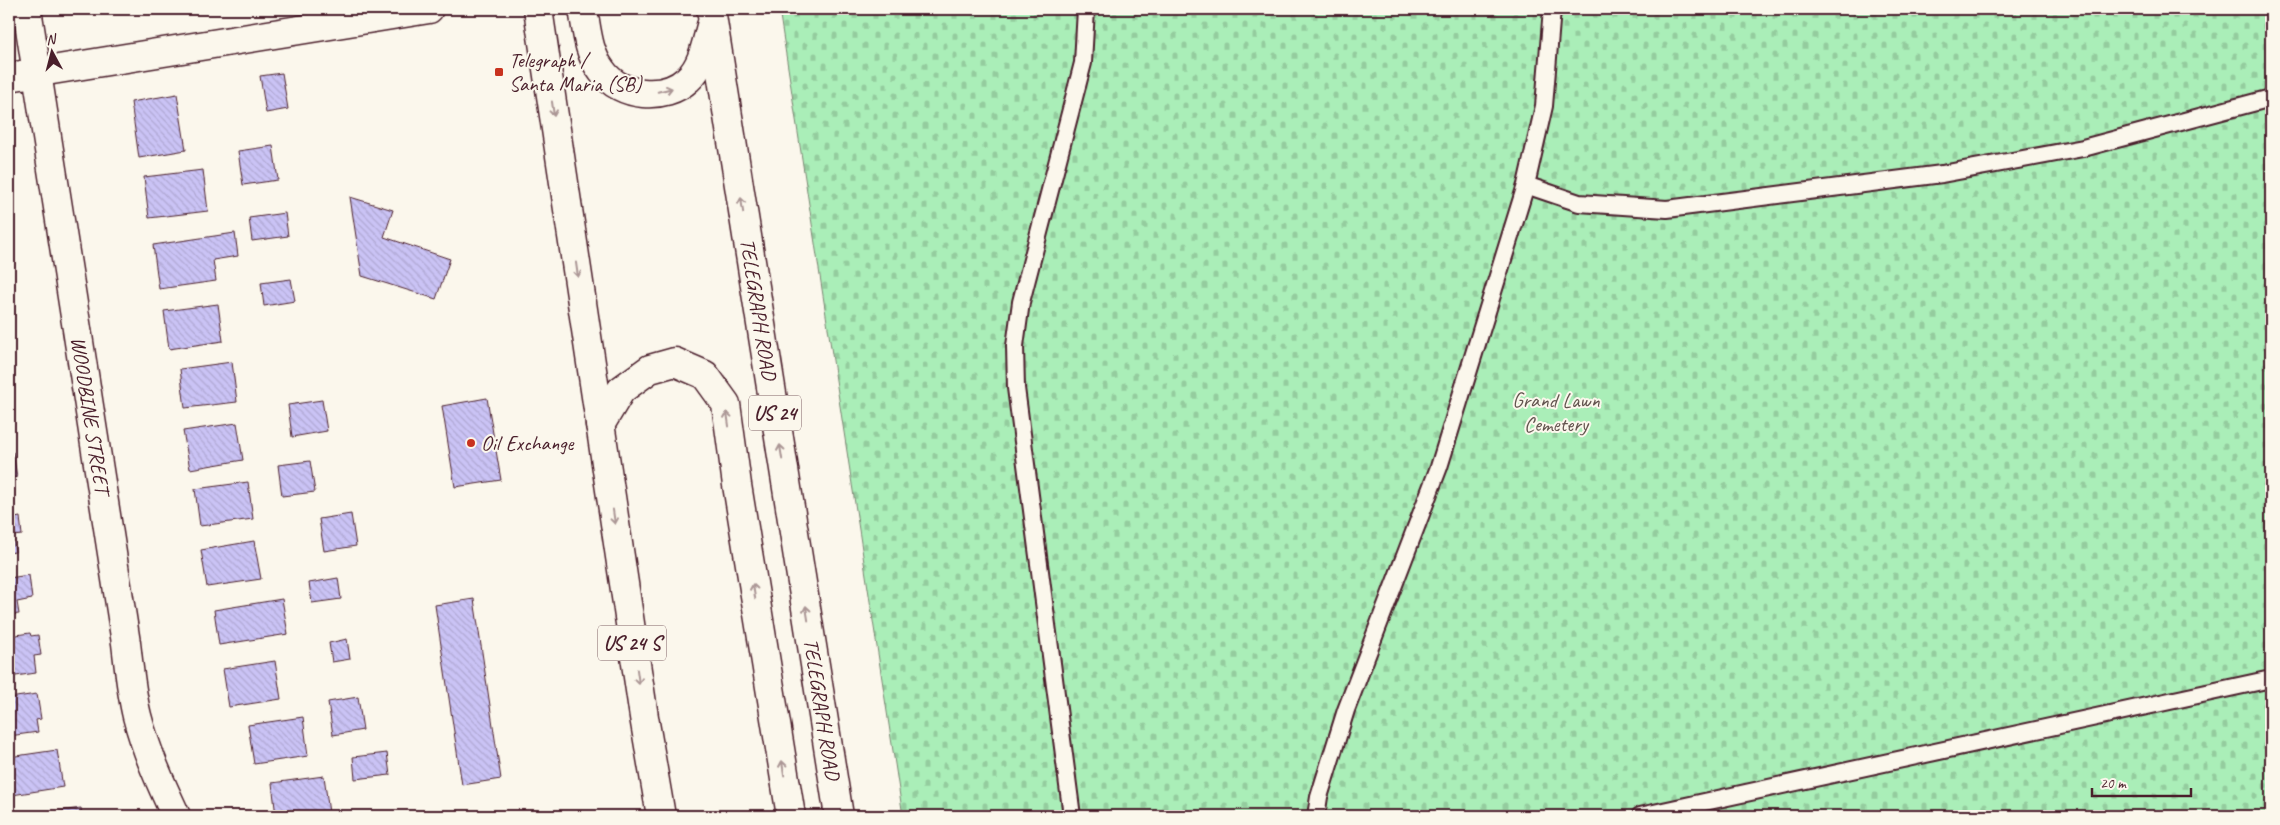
<svg xmlns="http://www.w3.org/2000/svg" width="2280" height="825" font-family="Caveat,sans-serif">
<defs>
<pattern id="cemetery-stones" width="16" height="16" patternUnits="userSpaceOnUse" patternTransform="scale(1.25)"><rect width="16" height="16" fill="#aaeeb8"/><path d="M2 7V4a2 2 0 0 1 4 0v3zM10 15v-3a2 2 0 0 1 4 0v3z" fill="#94cc9e"/></pattern>
<pattern id="building-back-hatch" width="6" height="6" patternUnits="userSpaceOnUse" patternTransform="scale(1.25)"><rect width="6" height="6" fill="#cac3f5"/><path d="M-1 5l2 2M0 0l6 6M5-1l2 2" fill="none" stroke="#afa7d2"/></pattern>
</defs>
<rect width="100%" height="100%" fill="#fbf7ec"/>
<filter id="ink" filterUnits="userSpaceOnUse"><feTurbulence type="fractalNoise" baseFrequency=".02" numOctaves="2"/><feDisplacementMap in="SourceGraphic" scale="10" xChannelSelector="R" yChannelSelector="G"/><feConvolveMatrix kernelMatrix="1 2 1 2 8 2 1 2 1" color-interpolation-filters="sRGB"/></filter>
<g filter="url(#ink)">
<path fill="url(#cemetery-stones)" stroke="#7a8672" d="M 779,9 L 2271,9 L 2271,816 L 903,816 Z"/>
<path fill="url(#building-back-hatch)" stroke="#4a1f2b" d="M 282,73 L 288,109 L 266,113 L 260,76 Z
M 177,94 L 186,150 L 139,158 L 131,102 Z
M 273,146 L 278,180 L 243,185 L 238,151 Z
M 203,170 L 208,211 L 149,218 L 144,177 Z
M 350,197 L 393,210 L 384,237 L 450,259 L 436,299 L 362,276 Z
M 285,213 L 288,236 L 252,241 L 249,218 Z
M 235,233 L 238,256 L 213,260 L 216,281 L 159,289 L 153,245 Z
M 291,279 L 295,301 L 264,306 L 261,283 Z
M 218,304 L 223,341 L 169,349 L 164,311 Z
M 232,362 L 237,402 L 185,408 L 180,369 Z
M 487,398 L 501,480 L 455,487 L 442,406 Z
M 322,400 L 327,431 L 292,437 L 288,405 Z
M 237,423 L 243,460 L 190,469 L 183,431 Z
M 13,452 L 17,477 L 9,478 L 9,453 Z
M 310,461 L 315,492 L 282,496 L 278,465 Z
M 248,482 L 253,519 L 200,526 L 195,489 Z
M 9,513 L 10,519 L 20,517 L 22,535 L 13,536 L 15,552 L 9,553 Z
M 351,514 L 356,546 L 324,551 L 319,519 Z
M 254,541 L 261,579 L 207,587 L 201,550 Z
M 29,575 L 32,599 L 17,602 L 19,614 L 9,615 L 9,578 Z
M 338,578 L 341,599 L 312,603 L 309,583 Z
M 282,599 L 288,634 L 219,645 L 214,610 Z
M 474,599 L 501,779 L 462,785 L 435,605 Z
M 30,633 L 31,636 L 38,635 L 41,655 L 34,656 L 36,673 L 9,677 L 9,636 Z
M 347,639 L 350,659 L 332,662 L 329,643 Z
M 275,661 L 281,699 L 229,707 L 223,669 Z
M 37,694 L 41,719 L 36,720 L 38,732 L 9,736 L 9,698 Z
M 358,697 L 363,730 L 333,735 L 328,702 Z
M 303,717 L 308,756 L 254,764 L 248,725 Z
M 57,750 L 63,787 L 12,795 L 9,757 Z
M 387,753 L 390,775 L 355,779 L 353,757 Z
M 324,776 L 329,813 L 307,816 L 276,816 L 272,783 Z
M 81,808 L 82,816 L 27,816 Z"/>
<g fill="none" stroke-linecap="round" stroke-linejoin="round">
<defs>
<path id="lane" d="M 1526,185 L 1579,203 L 1667,209 L 1942,174 L 2083,148 L 2271,98
M 1072,816 L 1016,388 L 1015,346 L 1021,302 L 1083,63 L 1086,9
M 1316,816 L 1319,797 L 1346,710 L 1439,467 L 1526,185 L 1544,106 L 1552,9
M 1640,816 L 2271,679"/>
<g id="street">
<path id="s1" d="M 27,9 L 126,643 C 129,668 131,692 137,716 C 146,751 161,784 176,816"/>
<path d="M 9,77 L 429,9"/>
</g>
<g id="primary">
<path d="M 538,9 L 644,717 L 661,816"/>
<path d="M 583,9 C 587,31 588,53 602,71 C 620,97 665,101 688,79 C 702,67 706,44 711,26"/>
<path id="s2" d="M 711,9 L 839,816"/>
<path d="M 600,425 L 621,390 L 650,369 L 675,362 L 705,375 L 726,404 L 737,485 L 791,816"/>
</g>
</defs>
<use href="#lane" stroke="#4a1f2b" stroke-width="20"/>
<use href="#street" stroke="#4a1f2b" stroke-width="31"/>
<use href="#primary" stroke="#4a1f2b" stroke-width="31"/>
<use href="#lane" stroke="#fbf7ec" stroke-width="16"/>
<use href="#street" stroke="#fbf7ec" stroke-width="28"/>
<use href="#primary" stroke="#fbf7ec" stroke-width="28"/>
</g>
<defs><path id="oneway-shaft" d="M-6 0H5M1.5-3L5.5 0L1.5 3" fill="none" stroke-width="1.6" stroke-linecap="round" stroke-linejoin="round" transform="scale(1.25)"/></defs>
<g stroke="#ab9695">
<use href="#oneway-shaft" transform="translate(665 90) rotate(-13)"/>
<use href="#oneway-shaft" transform="translate(553 109) rotate(82)"/>
<use href="#oneway-shaft" transform="translate(742 205) rotate(-99)"/>
<use href="#oneway-shaft" transform="translate(577 270) rotate(82)"/>
<use href="#oneway-shaft" transform="translate(728 419) rotate(-98)"/>
<use href="#oneway-shaft" transform="translate(781 452) rotate(-99)"/>
<use href="#oneway-shaft" transform="translate(614 517) rotate(82)"/>
<use href="#oneway-shaft" transform="translate(754 591) rotate(-99)"/>
<use href="#oneway-shaft" transform="translate(807 613) rotate(-99)"/>
<use href="#oneway-shaft" transform="translate(638 677) rotate(82)"/>
<use href="#oneway-shaft" transform="translate(783 768) rotate(-99)"/>
</g>
</g>
<g fill="#c8321e" stroke="#fbf7ec" stroke-width="2">
<rect x="494" y="67" width="10" height="10" rx="2.5"/>
<circle cx="471" cy="443" r="5"/>
</g>
<g text-anchor="middle" dominant-baseline="central" stroke-width="4" stroke-linejoin="round" paint-order="stroke">
<g fill="#fbf7ec" stroke="#7f6065" stroke-width="1">
<rect x="749" y="395.5" width="52" height="35" rx="4"/>
<rect x="598" y="625.5" width="68" height="35" rx="4"/>
</g>
<g font-size="20" font-weight="bold" fill="#4a1f2b">
<text x="775" y="413">US 24</text>
<text x="632" y="643">US 24 S</text>
</g>
<g font-size="21" fill="#4a1f2b" stroke="#fbf7ec" text-anchor="start">
<text x="509" y="60">Telegraph /<tspan x="509" dy="24">Santa Maria (SB)</tspan></text>
<text x="481" y="443">Oil Exchange</text>
</g>
<g font-size="21" fill="#4a1f2b" stroke="#fbf7ec">
<text stroke="none"><textPath href="#s2" startOffset="304">TELEGRAPH ROAD</textPath></text>
<text stroke="none"><textPath href="#s1" startOffset="411">WOODBINE STREET</textPath></text>
<text stroke="none"><textPath href="#s2" startOffset="709">TELEGRAPH ROAD</textPath></text>
</g>
<g font-size="21" fill="#62534e" stroke="#fbf7ec">
<text x="1556" y="400">Grand Lawn<tspan x="1556" dy="24">Cemetery</tspan></text>
</g>
</g>
<rect width="2280" height="825" fill="none" stroke="#fbf7ec" stroke-width="30"/>
<rect x="15" y="15" width="2250" height="795" fill="none" stroke="#4a1f2b" stroke-width="2" filter="url(#ink)"/>
<g transform="translate(52 52) rotate(353)" stroke="#fbf7ec" stroke-width="4" paint-order="stroke">
<path d="M0-4L9 19L0 12L-9 19Z" fill="#4a1f2b"/>
<text y="-8" font-size="14" font-weight="bold" text-anchor="middle" fill="#4a1f2b">N</text>
</g>
<path d="M2092 788v8h99v-8" fill="none" stroke="#4a1f2b" stroke-width="2.5"/>
<text x="2100" y="788" font-size="15" fill="#4a1f2b" stroke="#fbf7ec" stroke-width="4" paint-order="stroke">20 m</text>
</svg>
